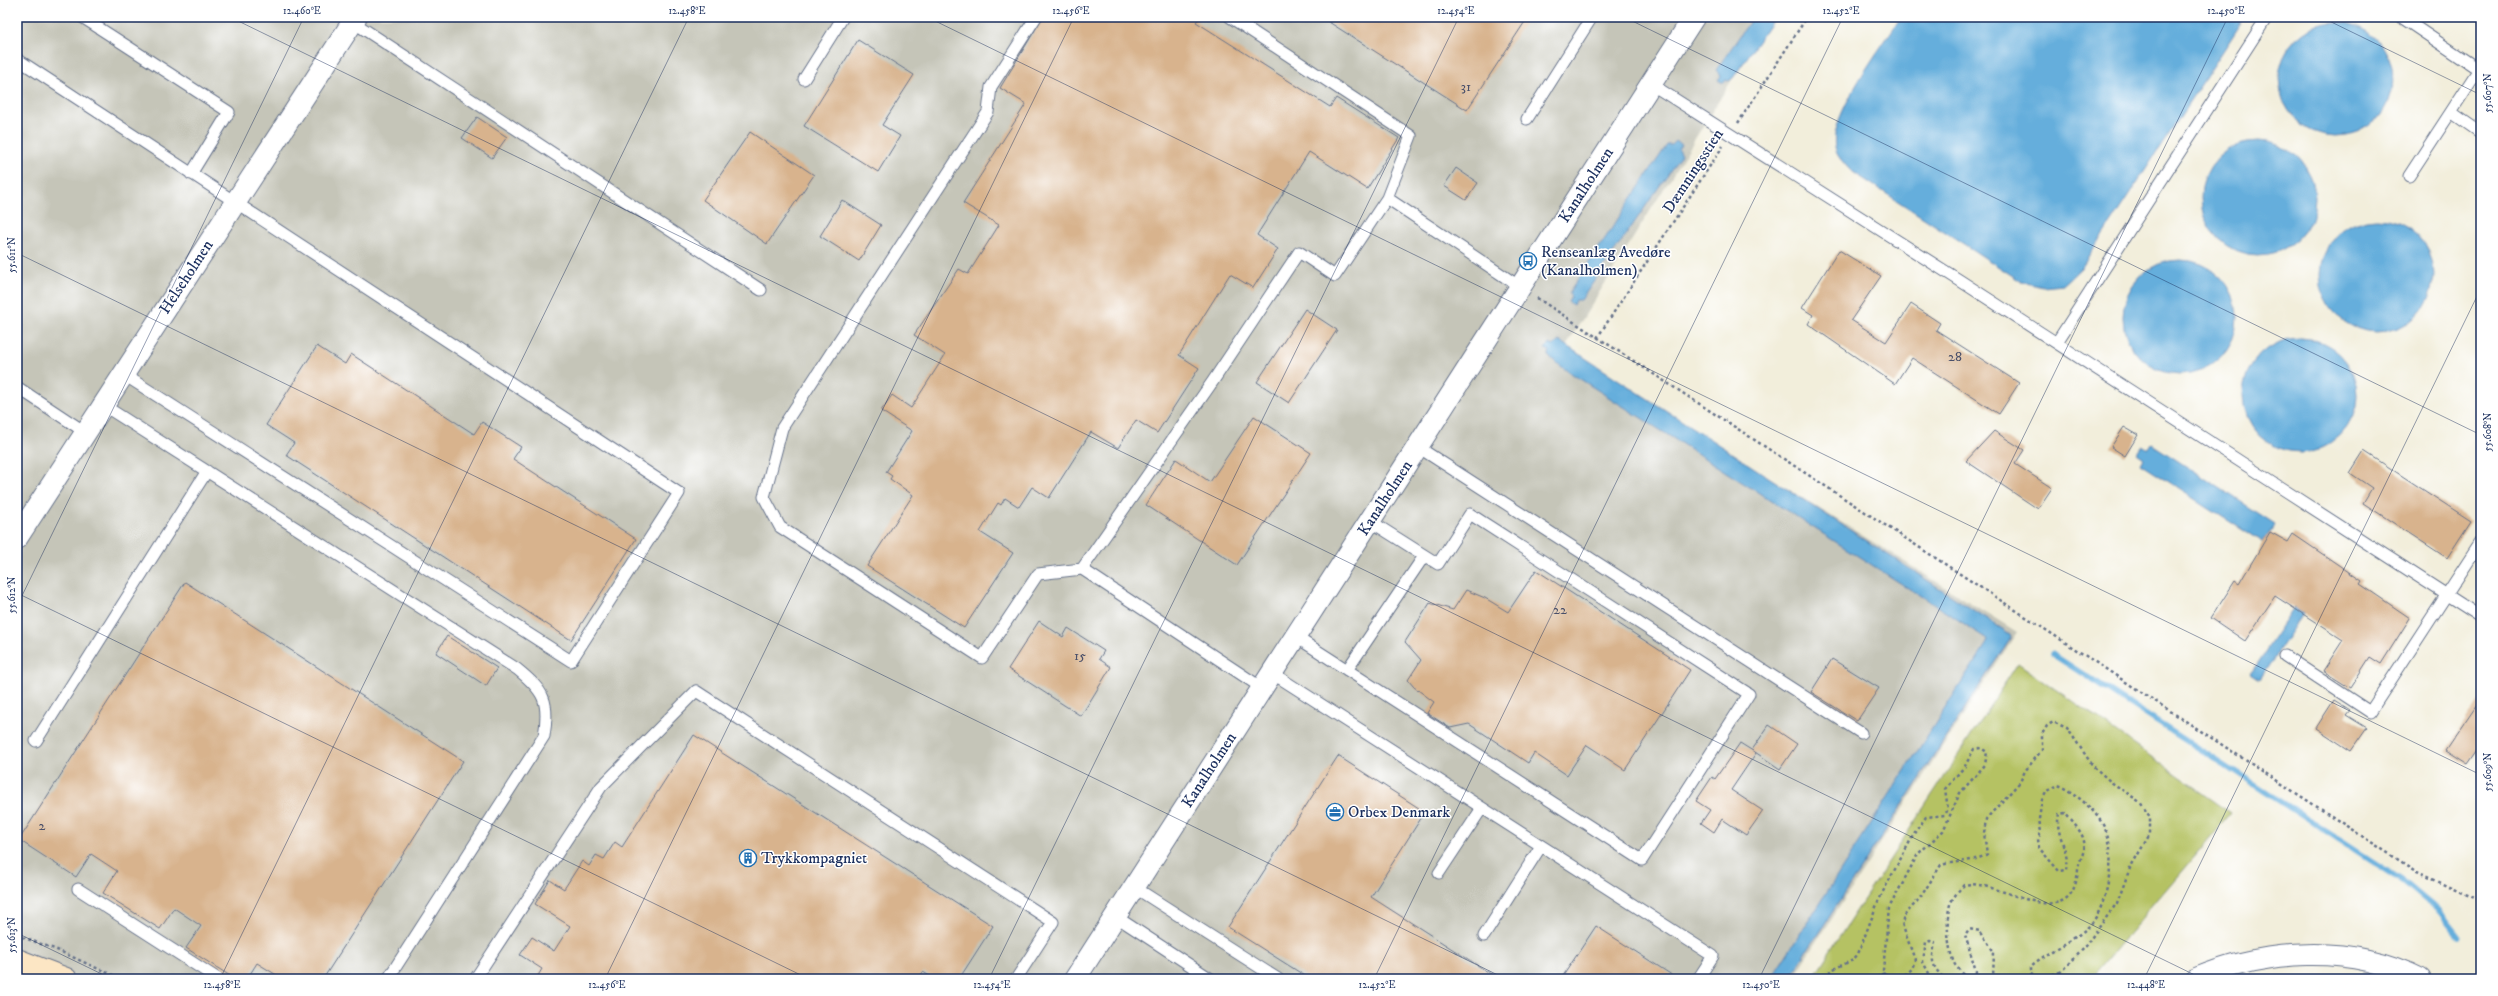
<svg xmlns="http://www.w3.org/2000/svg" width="2498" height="996" font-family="'IM FELL DW Pica',serif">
<rect width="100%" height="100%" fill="#fff"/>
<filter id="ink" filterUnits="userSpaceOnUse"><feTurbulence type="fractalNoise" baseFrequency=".025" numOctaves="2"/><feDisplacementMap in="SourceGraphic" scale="8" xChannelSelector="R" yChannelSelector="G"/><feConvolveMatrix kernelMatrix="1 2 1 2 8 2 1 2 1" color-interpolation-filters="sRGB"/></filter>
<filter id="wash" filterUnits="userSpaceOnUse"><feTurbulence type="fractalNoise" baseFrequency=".012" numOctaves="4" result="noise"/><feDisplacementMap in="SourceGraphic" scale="16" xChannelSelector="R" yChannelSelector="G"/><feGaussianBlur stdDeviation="0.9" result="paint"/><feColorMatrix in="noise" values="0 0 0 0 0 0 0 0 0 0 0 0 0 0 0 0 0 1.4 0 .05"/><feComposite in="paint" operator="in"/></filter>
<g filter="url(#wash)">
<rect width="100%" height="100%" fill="#f2eedb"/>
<path fill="#c5c5b8" d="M 17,17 L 1771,17 L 1564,349 L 2017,632 L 1793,979 L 17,979 Z"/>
<path fill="#b5c264" stroke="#687861" d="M 2018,663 L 2231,813 L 2090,979 L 1812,979 Z"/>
<path fill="#65aedc" stroke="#406e9d" d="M 1753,17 L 1775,17 L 1733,78 L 1729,81 L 1725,80 L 1723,83 L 1718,80 L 1721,76 L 1716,70 Z
M 1901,17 L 2242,17 L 2240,25 L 2082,267 L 2063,285 L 2043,287 L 2022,282 L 1850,170 C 1846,165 1838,158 1836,151 C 1824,121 1884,44 1901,17 Z
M2279 79a57 57 0 1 1 114 0a57 57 0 1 1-114 0Z
M 1676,141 L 1681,145 L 1678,149 L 1681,155 L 1581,300 L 1575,300 L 1573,305 L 1568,302 L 1571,297 L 1569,293 L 1667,145 L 1672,145 Z
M2201 198a57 57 0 1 1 114 0a57 57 0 1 1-114 0Z
M2320 275a57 57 0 1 1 114 0a57 57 0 1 1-114 0Z
M2123 317a57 57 0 1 1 114 0a57 57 0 1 1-114 0Z
M2243 395a57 57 0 1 1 114 0a57 57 0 1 1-114 0Z
M 1559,341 L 2010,634 L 2011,637 L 1789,979 L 1771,979 L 1987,643 L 1988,639 L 1566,370 L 1548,356 L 1550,351 L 1545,349 L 1549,344 L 1553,346 Z
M 2152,444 L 2275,524 L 2263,543 L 2140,464 L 2143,458 L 2136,453 L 2142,445 L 2149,449 Z
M 2294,608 L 2302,614 L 2260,679 L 2251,673 Z"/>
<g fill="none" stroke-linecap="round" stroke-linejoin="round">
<path stroke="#65aedc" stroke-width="5.5" d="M 2052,654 L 2403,881 L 2440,912 L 2459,936"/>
</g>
<g id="blocks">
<path fill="#d8b38d" d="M 1043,17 L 1200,17 L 1196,22 L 1330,107 L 1336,98 L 1399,138 L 1367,189 L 1309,152 L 1257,235 L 1278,249 L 1253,288 L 1230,274 L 1179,355 L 1199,368 L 1157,433 L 1136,420 L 1118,448 L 1091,432 L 1049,498 L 1032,487 L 1019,507 L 1005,498 L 1001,505 L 998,503 L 980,532 L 1013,553 L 964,628 L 867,566 L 913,495 L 890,479 L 892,476 L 886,472 L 912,431 L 881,411 L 892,395 L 911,408 L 945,355 L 914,335 L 959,269 L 968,274 L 999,225 L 963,203 L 1026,104 L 1000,88 Z
M 1321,17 L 1528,17 L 1467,110 Z
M 858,40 L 914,75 L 882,125 L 900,136 L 878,172 L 804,126 Z
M 477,117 L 507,137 L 492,158 L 462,138 Z
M 750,132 L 814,175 L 767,244 L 703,200 Z
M 1456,168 L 1478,183 L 1466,200 L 1444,186 Z
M 842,200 L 881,225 L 859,261 L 820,236 Z
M 1839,250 L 1881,276 L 1851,320 L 1886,342 L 1911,304 L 1940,323 L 1936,330 L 2019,383 L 1999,414 L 1912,358 L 1895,384 L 1808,324 L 1813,315 L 1802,308 Z
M 1305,309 L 1337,330 L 1289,403 L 1257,382 Z
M 317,346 L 345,364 L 351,354 L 474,434 L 482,422 L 521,447 L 513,459 L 636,539 L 571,640 L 286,455 L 294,443 L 266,425 Z
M 1254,416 L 1311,453 L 1237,565 L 1146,505 L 1176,459 L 1210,482 Z
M 2124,427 L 2138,435 L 2125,456 L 2111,447 Z
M 1994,431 L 2024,450 L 2015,464 L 2052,488 L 2038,509 L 1966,461 Z
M 2364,451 L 2471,521 L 2447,558 L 2363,503 L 2372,488 L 2350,473 Z
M 2270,532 L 2288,542 L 2293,534 L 2362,581 L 2360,584 L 2410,618 L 2381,664 L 2370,657 L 2350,688 L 2323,671 L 2343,640 L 2275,596 L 2245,641 L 2211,618 L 2235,581 L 2239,584 Z
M 1536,570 L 1690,670 L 1625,770 L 1587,745 L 1567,775 L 1534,753 L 1528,763 L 1469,724 L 1450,728 L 1427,713 L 1434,702 L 1414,687 L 1408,680 L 1421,660 L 1405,642 L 1430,603 L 1453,610 L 1466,590 L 1485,598 L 1508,612 Z
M 185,582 L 463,761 L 323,979 L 283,979 L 257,963 L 247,979 L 235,979 L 186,948 L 201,926 L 174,908 L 160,929 L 103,893 L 117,871 L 91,854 L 76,877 L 19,840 Z
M 1039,621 L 1063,637 L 1068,628 L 1104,651 L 1099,659 L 1111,667 L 1081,716 L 1008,669 Z
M 447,636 L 497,668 L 486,686 L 436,653 Z
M 1832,659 L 1879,688 L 1857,721 L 1811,692 Z
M 2481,698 L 2481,745 L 2467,765 L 2445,751 Z
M 2334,700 L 2350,710 L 2346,715 L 2367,728 L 2351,751 L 2316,728 Z
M 1769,725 L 1797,744 L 1780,769 L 1752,750 Z
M 694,735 L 993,926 L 959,979 L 935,979 L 923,972 L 918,979 L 536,979 L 542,969 L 520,955 L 532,937 L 554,951 L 570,926 L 535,904 L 550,880 L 564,889 L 582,861 L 589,866 L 596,855 L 604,859 L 615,842 L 622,847 Z
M 1740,743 L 1756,753 L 1731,790 L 1763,811 L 1746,835 L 1722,819 L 1714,832 L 1701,823 L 1710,810 L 1696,801 L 1712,777 L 1715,779 Z
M 1338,756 L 1425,812 L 1371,897 L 1499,979 L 1310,979 L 1228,927 Z
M 1596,926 L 1678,979 L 1561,979 Z"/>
</g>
</g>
<g filter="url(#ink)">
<use href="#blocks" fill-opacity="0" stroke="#66728a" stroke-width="1"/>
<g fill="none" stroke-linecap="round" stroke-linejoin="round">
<defs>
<path id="lane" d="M 82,17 L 229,112 L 191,174
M 1036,17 L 991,87 L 988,112 L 782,428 L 764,497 L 780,527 L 982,658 L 1038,574 L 1082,569
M 1230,17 L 1411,136 L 1387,198
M 2401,17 L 2481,71
M 353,22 L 761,290
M 17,59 L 679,493 L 571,661 L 123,374
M 804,79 L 843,17
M 1651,84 L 1959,280 L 2481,617
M 2451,112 L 2481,133
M 1527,119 L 1592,17
M 2409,176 L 2479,69
M 2057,342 L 2267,17
M 17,387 L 85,432
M 103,405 L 517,669 C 544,691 550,701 544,736 L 388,979
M 1418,447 L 1861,733
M 1296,637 L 1642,860 L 1749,694 L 1470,514 L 1438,564 L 1370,521
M 2285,656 L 2370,712 L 2481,542
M 1347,670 L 1424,556
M 1272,673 L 1713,956 L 1698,979
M 1262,688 L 1082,569 L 1213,381 L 1299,252 L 1335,276 L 1387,198 L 1520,287
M 36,741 L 207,471
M 1439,873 L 1482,808
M 1134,887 L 1278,979
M 78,889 L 218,979
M 1115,916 L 1211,979
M 1484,936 L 1541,846
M 475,979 L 601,787 L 696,691 L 1053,922 L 1016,979"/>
<path id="street" d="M 17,538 L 356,17
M 1075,979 L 1694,17
M 2195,979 C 2266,949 2350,944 2420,979"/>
<path id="secondary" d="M 17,960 L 66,979"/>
</defs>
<use href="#lane" stroke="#66728a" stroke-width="13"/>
<use href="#street" stroke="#66728a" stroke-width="23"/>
<use href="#secondary" stroke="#66728a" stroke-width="24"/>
<path stroke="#66728a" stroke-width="2.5" stroke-dasharray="3 3" stroke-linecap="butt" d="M 1738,123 L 1807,17
M 1537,298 L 2417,872 L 2481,901
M 1597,338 L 1723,146
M 17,935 L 57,950 L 121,979
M 1830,979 L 1831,970 L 1853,960 L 1858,954 L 1879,899 L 1915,832 L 1926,817 L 1945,815 L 1948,809 L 1945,789 L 1965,766 L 1974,749 L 1981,748 L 1987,752 L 1985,765 L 1960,793 L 1943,831 L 1918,854 L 1889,908 L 1883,970 L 1889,979
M 1871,979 L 1885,973
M 1900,979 L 1912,969 L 1915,960 L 1902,924 L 1904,916 L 1920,898 L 1941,865 C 1955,861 1976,862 1987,854 L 1984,833 L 1986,819 L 2020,782 L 2025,771 L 2042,750 L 2042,734 L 2047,726 L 2053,722 L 2067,728 L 2093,766 L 2111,782 L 2140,802 L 2150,817 L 2150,834 L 2130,868 L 2117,903 L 2086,945 L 2054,979
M 1932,979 L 1923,962 L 1926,942 L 1930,941 L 1935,942 C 1932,962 1930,963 1944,979
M 1968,979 C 1964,974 1957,969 1954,963 C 1948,950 1945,915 1951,902 C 1955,895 1959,890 1964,885 C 1998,877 2072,940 2078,870 C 2079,862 2082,857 2084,850 C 2087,834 2073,824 2065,813 L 2059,814 C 2054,834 2070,850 2067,870 L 2059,871 L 2039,848 L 2038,839 L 2041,832 L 2039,819 L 2042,800 L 2047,791 L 2057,785 C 2074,791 2098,812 2105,829 C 2117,853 2108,904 2091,924 C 2078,939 2047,952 2031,966 L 2031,974 L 2039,979 L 2060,972
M 1975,979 L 1976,971 L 1965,935 L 1969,929 L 1980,931 L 1994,952 L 1993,979"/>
<use href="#lane" stroke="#fff" stroke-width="11"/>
<use href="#street" stroke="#fff" stroke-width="21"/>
<use href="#secondary" stroke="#fce6c4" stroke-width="22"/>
</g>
</g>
<path fill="none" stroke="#1b2f5e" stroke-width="1" stroke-opacity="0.45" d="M 230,17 L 2203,979M 927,17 L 2481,775M 1624,17 L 2481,435M 2321,17 L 2481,95M 17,253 L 1506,979M 17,593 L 809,979M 17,606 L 304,17M 17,933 L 112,979M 220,979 L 689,17M 605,979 L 1074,17M 989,979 L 1459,17M 1374,979 L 1843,17M 1759,979 L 2228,17M 2144,979 L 2481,288"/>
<defs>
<symbol id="bus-ring" viewBox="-11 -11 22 22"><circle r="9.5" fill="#fff" stroke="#1f6fb2" stroke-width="1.5"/><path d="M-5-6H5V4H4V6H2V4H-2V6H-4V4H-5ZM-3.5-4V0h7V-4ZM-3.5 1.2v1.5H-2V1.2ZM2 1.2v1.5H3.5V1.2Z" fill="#1f6fb2"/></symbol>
<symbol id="office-ring" viewBox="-11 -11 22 22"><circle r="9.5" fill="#fff" stroke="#1f6fb2" stroke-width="1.5"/><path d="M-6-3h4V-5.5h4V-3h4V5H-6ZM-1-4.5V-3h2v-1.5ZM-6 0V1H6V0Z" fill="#1f6fb2"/></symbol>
<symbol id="building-ring" viewBox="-11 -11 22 22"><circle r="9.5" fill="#fff" stroke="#1f6fb2" stroke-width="1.5"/><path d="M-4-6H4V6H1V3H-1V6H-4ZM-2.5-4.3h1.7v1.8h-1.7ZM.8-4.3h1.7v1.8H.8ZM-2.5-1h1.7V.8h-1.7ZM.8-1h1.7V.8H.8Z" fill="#1f6fb2"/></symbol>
</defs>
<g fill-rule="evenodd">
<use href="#bus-ring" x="1518" y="251" width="20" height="20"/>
<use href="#office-ring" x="1325" y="802" width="20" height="20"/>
<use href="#building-ring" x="738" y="848" width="20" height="20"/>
</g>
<g text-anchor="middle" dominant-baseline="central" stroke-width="3" stroke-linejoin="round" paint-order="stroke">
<g font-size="14" fill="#4a506a">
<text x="1466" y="87">31</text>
<text x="1955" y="357">28</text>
<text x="1560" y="610">22</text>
<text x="1080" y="656">15</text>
<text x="42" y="826">2</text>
</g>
<g font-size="16" fill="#1b2f5e" stroke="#fff">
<text transform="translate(1693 171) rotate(-57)">Dæmningsstien</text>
<text transform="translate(1586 185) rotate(-57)">Kanalholmen</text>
<text transform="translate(186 277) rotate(-57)">Helseholmen</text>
<text transform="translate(1385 498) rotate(-57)">Kanalholmen</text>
<text transform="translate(1209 770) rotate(-57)">Kanalholmen</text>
</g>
<g font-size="16" fill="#1b2f5e" stroke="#fff" text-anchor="start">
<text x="1541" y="252">Renseanlæg Avedøre<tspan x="1541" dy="18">(Kanalholmen)</tspan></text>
<text x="1348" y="812">Orbex Denmark</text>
<text x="761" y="858">Trykkompagniet</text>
</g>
</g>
<rect width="2498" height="996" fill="none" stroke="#fff" stroke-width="44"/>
<rect x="22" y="22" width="2454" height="952" fill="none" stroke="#1b2f5e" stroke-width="1.5"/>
<g font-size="10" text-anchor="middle" fill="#1b2f5e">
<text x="302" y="14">12.460°E</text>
<text x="687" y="14">12.458°E</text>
<text x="1071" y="14">12.456°E</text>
<text x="1456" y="14">12.454°E</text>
<text x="1841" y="14">12.452°E</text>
<text x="2226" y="14">12.450°E</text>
<text transform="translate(2487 93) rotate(-90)" y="4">55.607°N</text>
<text transform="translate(11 255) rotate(-90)" y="4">55.611°N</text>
<text transform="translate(2487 432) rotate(-90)" y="4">55.608°N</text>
<text transform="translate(11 595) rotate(-90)" y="4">55.612°N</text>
<text transform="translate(2487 772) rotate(-90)" y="4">55.609°N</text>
<text transform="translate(11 935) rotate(-90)" y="4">55.613°N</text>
<text x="222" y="988">12.458°E</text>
<text x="607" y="988">12.456°E</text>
<text x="992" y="988">12.454°E</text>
<text x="1377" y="988">12.452°E</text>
<text x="1761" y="988">12.450°E</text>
<text x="2146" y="988">12.448°E</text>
</g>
</svg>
